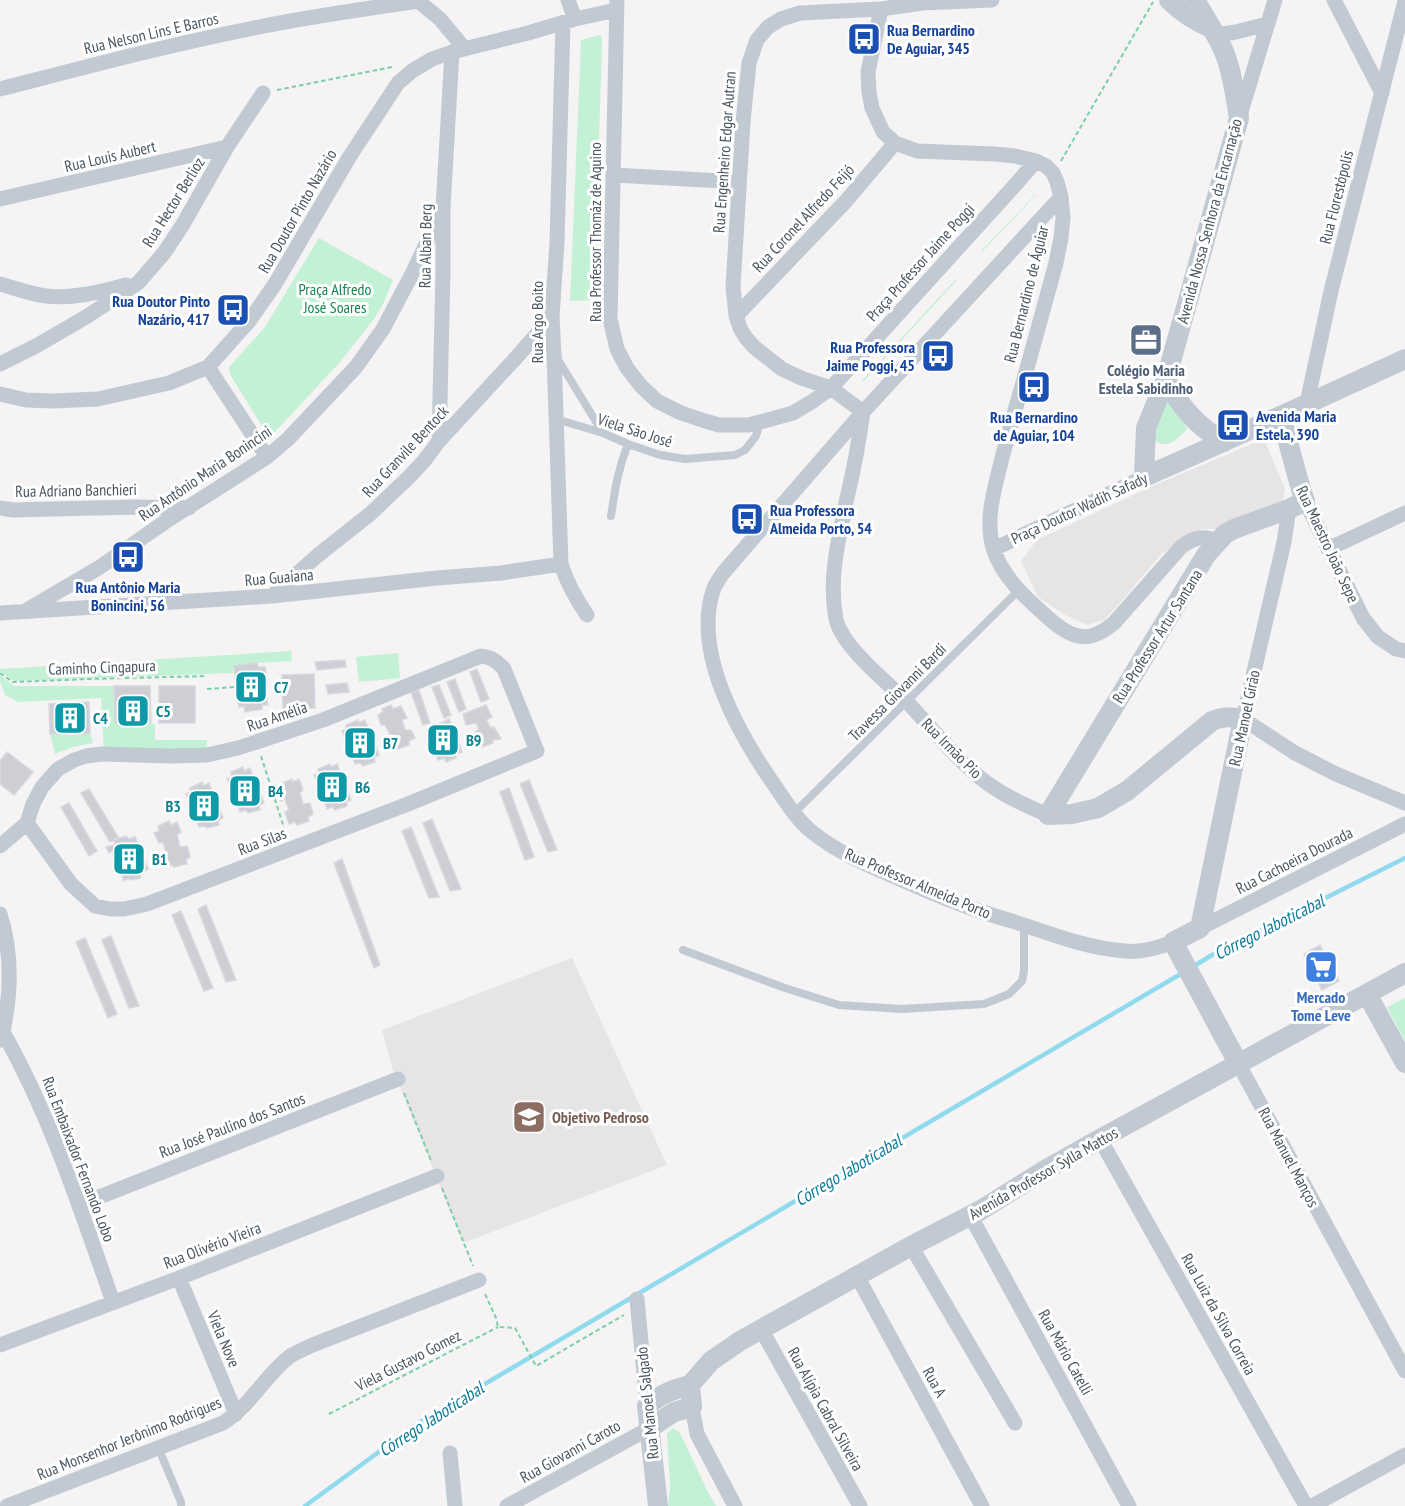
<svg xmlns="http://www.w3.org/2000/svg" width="1405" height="1506" font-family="'PT Sans Narrow',sans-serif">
<rect width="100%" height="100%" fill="#f5f3f3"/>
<path fill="#e6e4e5" d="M 1264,439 L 1285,489 L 1282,506 L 1222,529 L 1201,529 L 1162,553 L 1120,603 L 1104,620 L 1087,625 L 1067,616 L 1038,597 L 1021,561 L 1037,540 L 1155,485 Z
M 572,958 L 667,1165 L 463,1243 L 393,1070 L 382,1030 Z"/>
<path fill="#c3f1d5" d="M 599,35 L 602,37 L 602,44 L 594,300 L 570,301 L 581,42 L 581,40 Z
M 1036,194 L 1036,195 L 980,254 L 983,249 Z
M 319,238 L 393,280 L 384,302 L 374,319 L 340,362 L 274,433 L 269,437 L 231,376 L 229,369 L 230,366 L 265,327 Z
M 955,280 L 957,280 L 864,381 L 862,381 Z
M 1168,399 L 1181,416 L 1187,429 C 1175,441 1168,450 1151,439 Z
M 291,651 L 292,661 L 257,663 L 234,666 L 233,673 L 14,681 L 0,671 L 0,669 Z
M 398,653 L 400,678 L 359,682 L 356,657 Z
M 0,675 L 14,686 L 114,686 L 115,724 L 155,724 L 155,740 L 207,740 L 206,754 L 104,753 L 101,698 L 18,702 L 5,695 L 0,681 Z
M 90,733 L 93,743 L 73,747 L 55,754 L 50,734 Z
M 1405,998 L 1405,1041 L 1387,1007 Z
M 673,1428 L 680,1433 L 708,1492 L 716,1506 L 668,1506 L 670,1487 L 667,1434 Z"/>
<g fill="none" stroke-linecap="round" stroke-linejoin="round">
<path stroke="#90daee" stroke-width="4.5" d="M 1191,968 L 1212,955 L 1405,858
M 305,1506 L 417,1424 L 1184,972"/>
</g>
<path fill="#cdcfd5" stroke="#d7d9de" stroke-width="1.5" d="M 345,660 L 346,667 L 317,670 L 315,662 Z
M 257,663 L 258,667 L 265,667 L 267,681 L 259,682 L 261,691 L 265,691 L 268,705 L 262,705 L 262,709 L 245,712 L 244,706 L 239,707 L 237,694 L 243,693 L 243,683 L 236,683 L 234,666 Z
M 477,669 L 489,699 L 481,702 L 470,672 Z
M 314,674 L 315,708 L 283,709 L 282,675 Z
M 455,679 L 466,709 L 459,712 L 447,682 Z
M 347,683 L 349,692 L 328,694 L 326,685 Z
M 439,685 L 451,715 L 444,718 L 432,687 Z
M 114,686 L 150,686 L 151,723 L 115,723 Z
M 159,686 L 195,686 L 195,723 L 159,723 Z
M 419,690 L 430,723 L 423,725 L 411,692 Z
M 89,702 L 90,733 L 50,734 L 49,704 Z
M 391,705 L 393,709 L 401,706 L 407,718 L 402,720 L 405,730 L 411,730 L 415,738 L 409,741 L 409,745 L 398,749 L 396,746 L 391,748 L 387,737 L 391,736 L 385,725 L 381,725 L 378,715 L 383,712 L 382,709 Z
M 486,705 L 492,717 L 486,720 L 491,728 L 494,727 L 501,739 L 493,740 L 493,743 L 482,747 L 480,744 L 475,745 L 471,735 L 475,735 L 475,732 L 479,729 L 476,723 L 466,725 L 463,714 Z
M 449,719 L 454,730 L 448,734 L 453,742 L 458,740 L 462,752 L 455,754 L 456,758 L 446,762 L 444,758 L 438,760 L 434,750 L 438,748 L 433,739 L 429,739 L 427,730 Z
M 358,720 L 359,723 L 365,720 L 369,730 L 365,734 L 369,745 L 375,744 L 379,755 L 374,758 L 375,762 L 363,766 L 360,763 L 355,764 L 351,753 L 354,751 L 351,740 L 347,742 L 342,731 L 347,729 L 346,725 Z
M 7,752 L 33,772 L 14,795 L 0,784 L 0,761 Z
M 330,764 L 331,767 L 337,764 L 341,775 L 337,778 L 341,790 L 347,789 L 351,800 L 346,802 L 347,806 L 335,810 L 332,807 L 327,809 L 323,797 L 326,795 L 323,784 L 319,786 L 314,775 L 319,774 L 318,769 Z
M 243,767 L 244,771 L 250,768 L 254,778 L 250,781 L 254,793 L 260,792 L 264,803 L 259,805 L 260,810 L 248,813 L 245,810 L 240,812 L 236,801 L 239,798 L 236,788 L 232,789 L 227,779 L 232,777 L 231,772 Z
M 292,779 L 293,782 L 299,779 L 303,790 L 300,793 L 303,804 L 310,803 L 313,814 L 308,817 L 309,821 L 297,825 L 295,822 L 289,824 L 285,812 L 289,810 L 285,799 L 281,801 L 276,790 L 282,788 L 281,784 Z
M 529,780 L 557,850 L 548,852 L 520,784 Z
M 202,782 L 203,786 L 209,783 L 213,793 L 209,797 L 213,808 L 219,807 L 223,818 L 218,821 L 219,825 L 207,828 L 204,826 L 199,827 L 195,816 L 198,814 L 195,803 L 191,804 L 186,794 L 191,792 L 190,788 Z
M 509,788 L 534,857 L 525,860 L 500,792 Z
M 89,789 L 118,837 L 110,842 L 81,793 Z
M 69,803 L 97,851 L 89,856 L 61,807 Z
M 432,819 L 461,889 L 450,891 L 423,823 Z
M 169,821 L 171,825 L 177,822 L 181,832 L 177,835 L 180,847 L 187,846 L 190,857 L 186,860 L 187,864 L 174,867 L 172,865 L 167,866 L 163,855 L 166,852 L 163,842 L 159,843 L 154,833 L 159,831 L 158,826 Z
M 411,827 L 439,897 L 429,898 L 402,831 Z
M 126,836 L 129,839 L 135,837 L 140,848 L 134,852 L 139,860 L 143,858 L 148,869 L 142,872 L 140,878 L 130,880 L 129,878 L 124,881 L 119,867 L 124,867 L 119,856 L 114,858 L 112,851 L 109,853 L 106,847 L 115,845 L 114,840 Z
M 342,859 L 380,965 L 374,968 L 334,863 Z
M 206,905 L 236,980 L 226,982 L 198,909 Z
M 181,911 L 213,988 L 204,991 L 172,915 Z
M 111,936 L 139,1006 L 129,1008 L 102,940 Z
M 85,938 L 117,1014 L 108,1018 L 76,942 Z
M 1320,945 L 1339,981 L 1322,990 L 1304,954 Z"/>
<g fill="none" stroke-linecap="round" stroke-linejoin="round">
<path stroke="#7ad0a6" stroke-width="2" stroke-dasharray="4.5 3" stroke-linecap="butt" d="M 277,90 L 392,67
M 1061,161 L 1153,2
M 0,673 L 13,682 L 89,679 L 207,676
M 207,689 L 235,687
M 261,756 L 286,834
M 404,1093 L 432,1163
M 442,1188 L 473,1266
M 485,1294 L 496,1318 L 498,1327 L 515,1328 L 536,1366 L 624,1315
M 329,1414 L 498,1327"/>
<path stroke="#c1cad2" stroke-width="8" d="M 557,358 L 603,433
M 556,419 L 603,433 L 628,444 L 660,455 L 685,459 L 735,455 L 745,450 L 756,436 L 760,422
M 611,516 C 615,489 618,469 628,444
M 794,813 L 1019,590
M 683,950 L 785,988 L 839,1005 L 902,1009 L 984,1004 L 1009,994 L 1022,981 L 1024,971 L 1024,925
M 158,1447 L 181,1502 L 181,1506"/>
<path stroke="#c1cad2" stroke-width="15" d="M 417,0 L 440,19 L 465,49
M 568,0 L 575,19
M 617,0 L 610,319 L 617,349 L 627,368 L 641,386 L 657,401 L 681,413 L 705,421 L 719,425 L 748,425 L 760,422 L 793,413 L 813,401 L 831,388 L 1016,184 L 1036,161
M 1334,0 L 1382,93
M 881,9 L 868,72 L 869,92 L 872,108 L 883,132 L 895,143 L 917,151 L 994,154 L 1015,156 L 1036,161 L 1046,166 L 1053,173 L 1057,182 L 1061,197 L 1063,218 L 1061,238 L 1056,263 C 1047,297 1037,331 1028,365 C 1019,397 1009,430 1001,462 C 994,491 985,519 993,548 C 1002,578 1030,602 1053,622 C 1076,641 1091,642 1114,623 L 1181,547 C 1194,537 1204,535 1218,541
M 563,23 L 557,242 L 552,317 L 554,354 L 561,564 C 567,583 576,599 587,615
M 1216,35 L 1236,32 L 1267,24
M 0,89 C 86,67 172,44 259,27 C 312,16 365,9 418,1
M 1240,115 L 1275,0
M 614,175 L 739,182
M 1061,197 L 863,412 L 723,573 C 720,578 716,583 714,588 C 691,652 740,736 775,786 C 786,802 797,820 812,832 C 838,853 870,866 900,879 C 918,887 936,895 955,902 C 974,910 995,916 1015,922 C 1051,934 1087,948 1125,951 C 1142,953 1158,948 1173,942
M 0,199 L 227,147
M 0,284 C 15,288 30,294 46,296 C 73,299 100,292 126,285
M 736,316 L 846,201 L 895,143
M 0,364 L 36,346 L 86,317 L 138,283 L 164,253 L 182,226 L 227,147 L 263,93
M 208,367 L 267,457
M 0,394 L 26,400 L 53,401 L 98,399 L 169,383 L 208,367 L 250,320 L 275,284 L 350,156 L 398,83 L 412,71 L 432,59 L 452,52 L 528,33 L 575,19 L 616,10
M 1307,403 L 1331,291 L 1405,1
M 863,412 L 831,388 L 801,378 L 782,369 L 754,347 L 746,338 L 740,328 L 736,316 L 733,287 L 743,122 L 749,63 L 757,40 L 768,27 L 781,19 L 800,13 L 881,9 L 922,3 L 992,0
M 863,412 C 859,441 854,469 847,498 C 839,539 828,577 836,619 C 842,647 887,682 907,702 C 933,729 956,760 987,783 C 1006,797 1026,806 1048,815
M 439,441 L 443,273 L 443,208 L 452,52
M 1305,501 L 1363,618 L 1378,637 L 1396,649 L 1405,651
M 0,508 L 13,510 L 137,507 L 189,508
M 1289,509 L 1284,542 L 1243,719 L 1295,753 L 1336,774 L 1405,803
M 994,549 L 1144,477
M 1328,549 L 1405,513
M 272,596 L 317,556 L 370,514 L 408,478 L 424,461 L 439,441 L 514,360 L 552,317
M 27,610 L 100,567 L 165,522 L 267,457 L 288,439 L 356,367 L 383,329 L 413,272 L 443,208
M 0,613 L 272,596 L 437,578 L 501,573 L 561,564
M 0,846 L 27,823 L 33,804 L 42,787 L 58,769 L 74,760 L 86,756 L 102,754 L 170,756 L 207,755 L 238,748 L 323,720 L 481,656 C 491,657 497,661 504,669 L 537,751 L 408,804 L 147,904 L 124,909 L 110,909 L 95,906 L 71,884 L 27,823
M 0,914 C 13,955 11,999 1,1040
M 1200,928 L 1405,824
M 3,1032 C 51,1117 81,1211 113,1302
M 1238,1063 L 1405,1371
M 1100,1139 L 1306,1506
M 79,1205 L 398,1079
M 970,1215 L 1129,1506
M 911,1246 L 1015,1423
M 857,1276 L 982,1506
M 179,1278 L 236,1414
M 637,1299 L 647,1406
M 761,1329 L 860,1506
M 0,1345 L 179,1278 L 437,1176
M 692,1407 L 697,1434 L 735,1506
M 450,1453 L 455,1506
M 7,1506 L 223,1423 C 250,1406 264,1377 289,1357 C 295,1352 303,1350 310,1346 L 479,1280
M 507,1506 L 650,1428
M 1312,1506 L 1405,1455"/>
<path stroke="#c1cad2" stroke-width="20" d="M 1169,0 C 1182,13 1194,21 1211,28
M 1195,0 C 1204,16 1215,32 1223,49 C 1232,71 1235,94 1239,118 L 1166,379 L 1146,428 L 1144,477 C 1231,439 1318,399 1405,359
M 1166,379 C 1180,407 1197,426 1224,442
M 1048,815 L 1072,814 L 1098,808 L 1127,791 L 1212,721 C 1223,716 1231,717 1243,719 L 1200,928 L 1173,942 L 1238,1063
M 1048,815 L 1206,555 L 1225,534 L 1234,529 L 1289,509 L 1305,501 C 1295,473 1290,444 1280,416
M 1367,994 L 1405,1063
M 650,1428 L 674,1412 L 692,1407 L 690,1385 L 711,1361 L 740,1341 L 911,1246 L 981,1210 L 1045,1170 L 1100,1139 L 1405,973
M 658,1506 L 647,1406 C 662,1393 672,1390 690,1385"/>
</g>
<defs>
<symbol id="bus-square" viewBox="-11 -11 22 22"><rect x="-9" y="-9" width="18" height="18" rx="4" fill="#1a4fb4" stroke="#fff"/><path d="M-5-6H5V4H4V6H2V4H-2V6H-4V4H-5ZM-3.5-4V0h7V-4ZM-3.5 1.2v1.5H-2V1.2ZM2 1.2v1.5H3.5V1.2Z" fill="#fff"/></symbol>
<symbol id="office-square" viewBox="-11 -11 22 22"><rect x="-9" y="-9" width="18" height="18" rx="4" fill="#5c6f8a" stroke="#fff"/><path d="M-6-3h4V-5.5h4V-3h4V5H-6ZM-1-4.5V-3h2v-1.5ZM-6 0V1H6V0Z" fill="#fff"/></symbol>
<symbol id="building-square" viewBox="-11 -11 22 22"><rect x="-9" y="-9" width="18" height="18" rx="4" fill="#0f9aa8" stroke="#fff"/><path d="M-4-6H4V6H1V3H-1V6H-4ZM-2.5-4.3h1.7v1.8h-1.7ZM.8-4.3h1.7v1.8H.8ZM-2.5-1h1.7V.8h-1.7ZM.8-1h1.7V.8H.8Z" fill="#fff"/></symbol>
<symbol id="supermarket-square" viewBox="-11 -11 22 22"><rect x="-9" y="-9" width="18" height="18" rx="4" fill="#3f7fe0" stroke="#fff"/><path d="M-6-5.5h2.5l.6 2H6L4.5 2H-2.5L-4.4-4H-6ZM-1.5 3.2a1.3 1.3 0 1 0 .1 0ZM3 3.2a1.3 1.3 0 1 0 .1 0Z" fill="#fff"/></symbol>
<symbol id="school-square" viewBox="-11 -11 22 22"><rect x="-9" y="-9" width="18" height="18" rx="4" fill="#8d6e63" stroke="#fff"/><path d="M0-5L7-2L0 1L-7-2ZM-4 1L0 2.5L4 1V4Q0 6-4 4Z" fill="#fff"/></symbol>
</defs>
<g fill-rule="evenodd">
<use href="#bus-square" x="845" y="20" width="38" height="38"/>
<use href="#bus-square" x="214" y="291" width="38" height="38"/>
<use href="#office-square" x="1127" y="321" width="38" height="38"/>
<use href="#bus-square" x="919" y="337" width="38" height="38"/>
<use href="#bus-square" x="1015" y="368" width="38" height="38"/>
<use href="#bus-square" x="1214" y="406" width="38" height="38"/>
<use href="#bus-square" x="728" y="500" width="38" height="38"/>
<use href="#bus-square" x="109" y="538" width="38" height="38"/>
<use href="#building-square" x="232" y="668" width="38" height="38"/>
<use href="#building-square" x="114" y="692" width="38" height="38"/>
<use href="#building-square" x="51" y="699" width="38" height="38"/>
<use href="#building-square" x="424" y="721" width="38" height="38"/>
<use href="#building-square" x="341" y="724" width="38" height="38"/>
<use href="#building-square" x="313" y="768" width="38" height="38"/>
<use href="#building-square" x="226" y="772" width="38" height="38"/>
<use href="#building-square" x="185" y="787" width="38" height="38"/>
<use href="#building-square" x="110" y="840" width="38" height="38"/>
<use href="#supermarket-square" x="1302" y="948" width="38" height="38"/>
<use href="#school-square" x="510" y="1098" width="38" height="38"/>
</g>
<g text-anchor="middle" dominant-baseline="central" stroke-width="6" stroke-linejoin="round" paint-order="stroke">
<g font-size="16" font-weight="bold" fill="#164399" stroke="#fff" text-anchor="start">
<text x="887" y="30">Rua Bernardino<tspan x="887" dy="18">De Aguiar, 345</tspan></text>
<text x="210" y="301" text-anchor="end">Rua Doutor Pinto<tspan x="210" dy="18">Nazário, 417</tspan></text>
<text x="915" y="347" text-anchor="end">Rua Professora<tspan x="915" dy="18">Jaime Poggi, 45</tspan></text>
<text x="1256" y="416">Avenida Maria<tspan x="1256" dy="18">Estela, 390</tspan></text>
<text x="1034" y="417" text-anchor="middle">Rua Bernardino<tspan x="1034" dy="18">de Aguiar, 104</tspan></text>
<text x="770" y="510">Rua Professora<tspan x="770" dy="18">Almeida Porto, 54</tspan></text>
<text x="128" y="587" text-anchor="middle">Rua Antônio Maria<tspan x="128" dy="18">Bonincini, 56</tspan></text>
</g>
<g font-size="16" fill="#4a5661" stroke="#fff">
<text transform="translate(151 33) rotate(-13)">Rua Nelson Lins E Barros</text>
<text transform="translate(724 152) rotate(-86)">Rua Engenheiro Edgar Autran</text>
<text transform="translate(110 156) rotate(-13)">Rua Louis Aubert</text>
<text transform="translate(1336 197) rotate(-76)">Rua Florestópolis</text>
<text transform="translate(173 202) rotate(-58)">Rua Hector Berlioz</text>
<text transform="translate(297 211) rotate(-60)">Rua Doutor Pinto Nazário</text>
<text transform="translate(803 218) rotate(-47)">Rua Coronel Alfredo Feijó</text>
<text transform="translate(1209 221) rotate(-75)">Avenida Nossa Senhora da Encarnação</text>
<text transform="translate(595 232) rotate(-90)">Rua Professor Thomáz de Aquino</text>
<text transform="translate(425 246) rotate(-89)">Rua Alban Berg</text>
<text transform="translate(920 262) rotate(-48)">Praça Professor Jaime Poggi</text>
<text transform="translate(1026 294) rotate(-76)">Rua Bernardino de Águiar</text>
<text transform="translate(537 322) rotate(-90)">Rua Argo Boito</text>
<text transform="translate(635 430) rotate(18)">Viela São José</text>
<text transform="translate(405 451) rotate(-47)">Rua Granvile Bentock</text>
<text transform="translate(205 473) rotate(-34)">Rua Antônio Maria Bonincini</text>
<text transform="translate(76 490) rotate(-1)">Rua Adriano Banchieri</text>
<text transform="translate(1079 508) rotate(-25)">Praça Doutor Wadih Safady</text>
<text transform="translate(1328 544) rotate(65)">Rua Maestro João Sepe</text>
<text transform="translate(279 577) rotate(-5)">Rua Guaiana</text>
<text transform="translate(1157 636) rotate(-58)">Rua Professor Artur Santana</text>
<text transform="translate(102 667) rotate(-2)">Caminho Cingapura</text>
<text transform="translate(897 692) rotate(-45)">Travessa Giovanni Bardi</text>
<text transform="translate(277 716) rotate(-19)">Rua Amélia</text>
<text transform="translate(1244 718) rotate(-78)">Rua Manoel Girão</text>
<text transform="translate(952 748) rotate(45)">Rua Irmão Pio</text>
<text transform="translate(262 841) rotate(-21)">Rua Silas</text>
<text transform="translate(1294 860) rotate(-27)">Rua Cachoeira Dourada</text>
<text transform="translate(918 883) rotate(23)">Rua Professor Almeida Porto</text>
<text transform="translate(232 1125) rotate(-21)">Rua José Paulino dos Santos</text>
<text transform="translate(1289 1157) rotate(62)">Rua Manuel Manços</text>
<text transform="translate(79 1159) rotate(69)">Rua Embaixador Fernando Lobo</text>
<text transform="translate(1043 1173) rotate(-30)">Avenida Professor Sylla Mattos</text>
<text transform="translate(212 1245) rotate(-21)">Rua Olivério Vieira</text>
<text transform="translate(1219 1314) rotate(61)">Rua Luiz da Silva Correia</text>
<text transform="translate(224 1339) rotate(67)">Viela Nove</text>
<text transform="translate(1066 1352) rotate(61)">Rua Mário Catelli</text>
<text transform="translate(408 1360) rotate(-27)">Viela Gustavo Gomez</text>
<text transform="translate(935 1382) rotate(61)">Rua A</text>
<text transform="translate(647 1403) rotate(-96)">Rua Manoel Salgado</text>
<text transform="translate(826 1409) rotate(61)">Rua Alípia Cabral Silveira</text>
<text transform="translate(129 1438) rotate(-22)">Rua Monsenhor Jerônimo Rodrigues</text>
<text transform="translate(570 1451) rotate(-29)">Rua Giovanni Caroto</text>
</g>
<g font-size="16" fill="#17864f" stroke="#fff">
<text x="335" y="289">Praça Alfredo<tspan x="335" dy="18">José Soares</tspan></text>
</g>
<g font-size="16" font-weight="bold" fill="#4e5e75" stroke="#fff">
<text x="1146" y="370">Colégio Maria<tspan x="1146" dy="18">Estela Sabidinho</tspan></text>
</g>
<g font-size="16" font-weight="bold" fill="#0d838f" stroke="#fff" text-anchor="start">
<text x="274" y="687">C7</text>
<text x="156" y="711">C5</text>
<text x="93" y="718">C4</text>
<text x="466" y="740">B9</text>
<text x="383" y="743">B7</text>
<text x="355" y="787">B6</text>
<text x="268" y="791">B4</text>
<text x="181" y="806" text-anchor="end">B3</text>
<text x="152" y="859">B1</text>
</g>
<g font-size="16" font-weight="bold" fill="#366cbe" stroke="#fff">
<text x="1321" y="997">Mercado<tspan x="1321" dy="18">Tome Leve</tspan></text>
</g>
<g font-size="16" font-weight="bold" fill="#785e54" stroke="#fff" text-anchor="start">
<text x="552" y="1117">Objetivo Pedroso</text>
</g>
<g font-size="18" font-style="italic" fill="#0c7c9b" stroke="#fff">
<text transform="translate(1269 927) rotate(-27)">Córrego Jaboticabal</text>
<text transform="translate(848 1170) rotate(-31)">Córrego Jaboticabal</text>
<text transform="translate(431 1419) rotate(-33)">Córrego Jaboticabal</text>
</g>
</g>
</svg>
